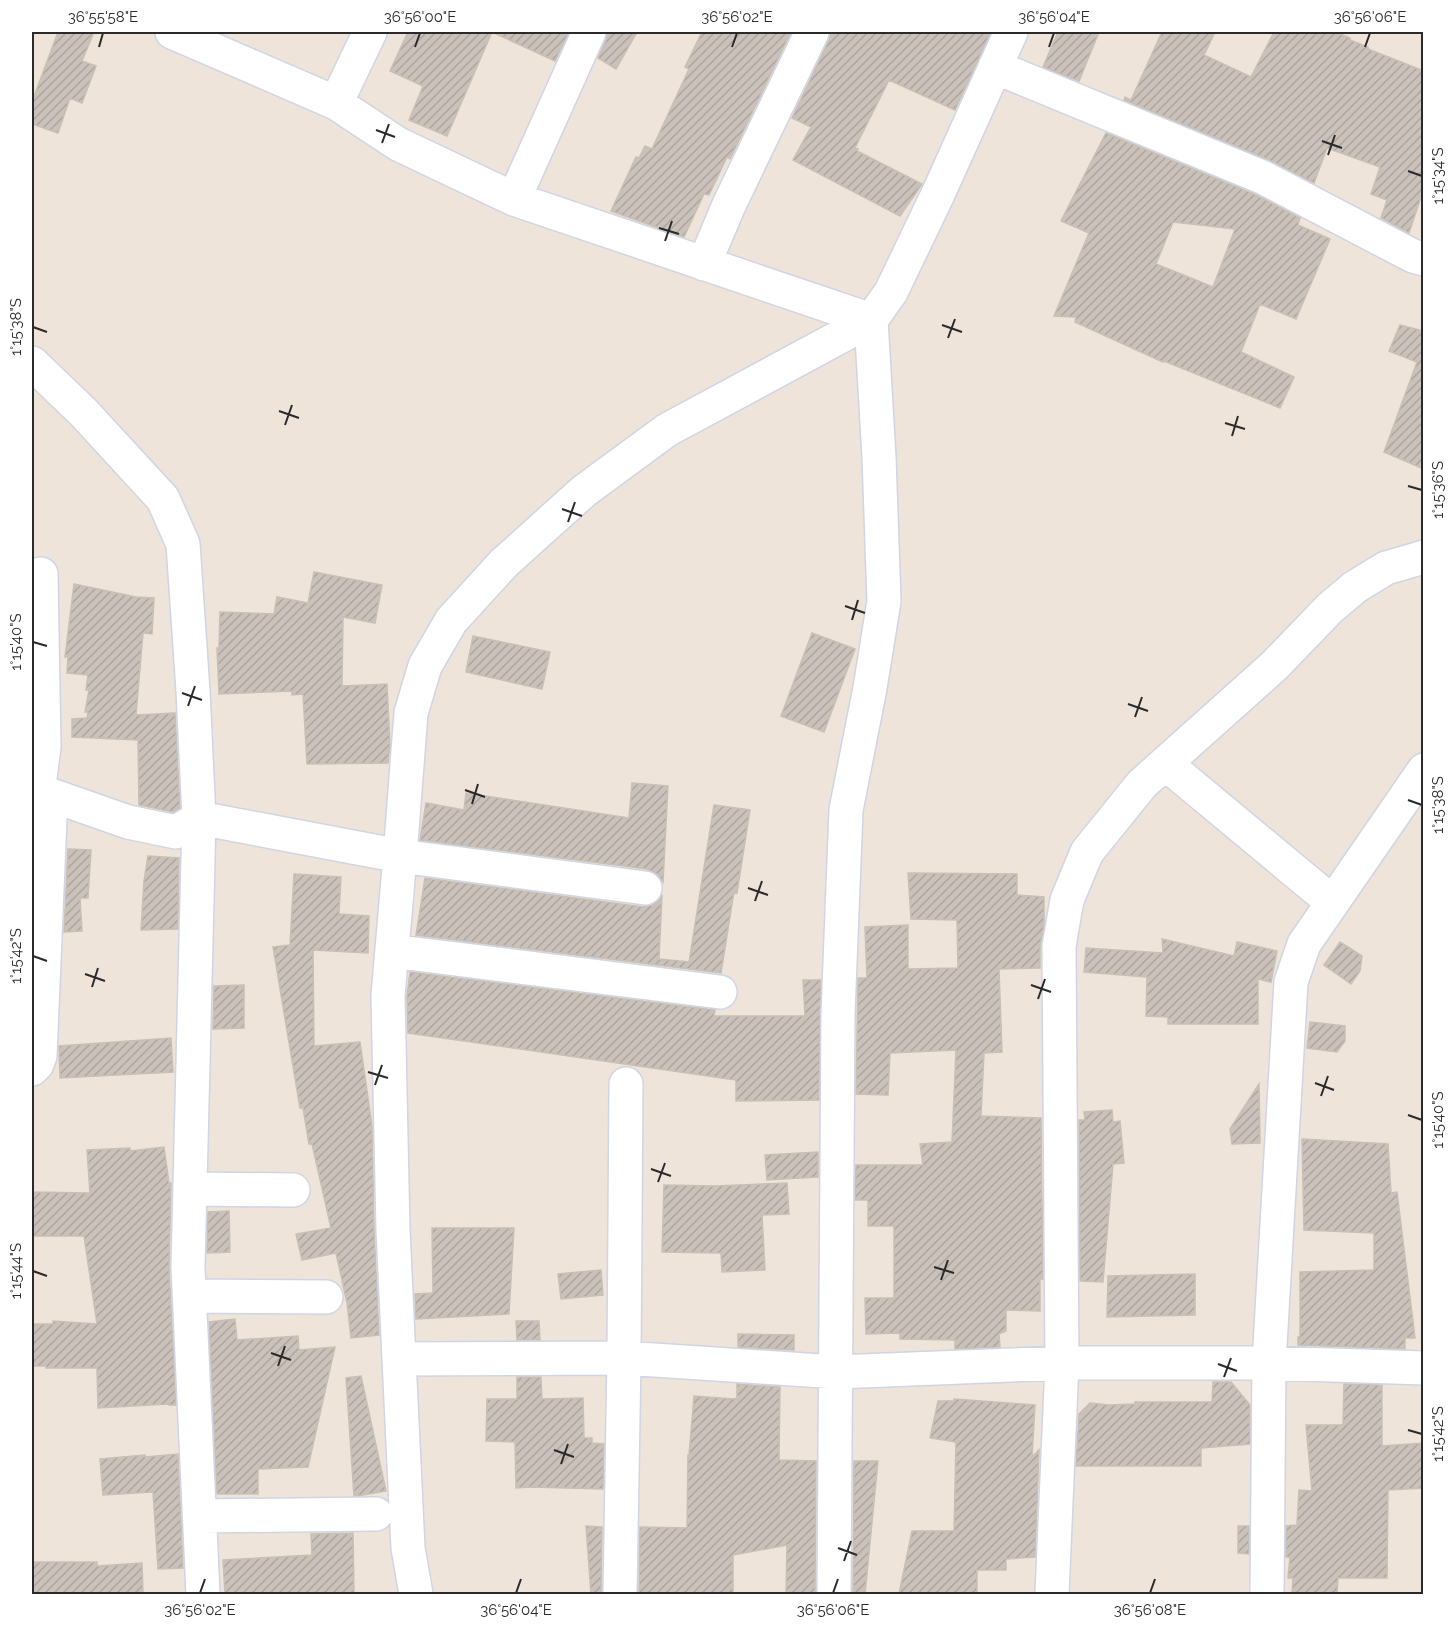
<svg xmlns="http://www.w3.org/2000/svg" width="1455" height="1626" font-family="Raleway,sans-serif">
<defs>
<pattern id="building-hatch" width="6" height="6" patternUnits="userSpaceOnUse" patternTransform="scale(1.5)"><rect width="6" height="6" fill="#c9c1ba"/><path d="M-1 1l2-2M0 6l6-6M5 7l2-2" fill="none" stroke="#ada6a0"/></pattern>
</defs>
<rect width="100%" height="100%" fill="#eee4da"/>
<path fill="url(#building-hatch)" stroke="#c9c0b4" stroke-width="1.5" fill-rule="evenodd" d="M 58,32 L 94,32 L 82,61 L 96,66 L 82,103 L 70,98 L 58,133 L 32,124 L 32,102 Z
M 408,32 L 569,32 L 555,61 L 492,32 L 447,136 L 409,120 L 423,86 L 390,71 Z
M 608,32 L 637,32 L 616,69 L 598,58 L 606,40 Z
M 702,32 L 791,32 L 730,159 L 727,157 L 709,195 L 704,194 L 684,237 L 611,211 L 636,157 L 639,158 L 645,146 L 652,149 L 689,69 L 685,67 Z
M 831,32 L 991,32 L 955,110 L 889,80 L 855,148 L 858,149 L 857,151 L 922,184 L 900,216 L 793,160 L 811,127 L 792,118 L 829,40 Z
M 1058,32 L 1099,32 L 1079,81 L 1043,67 Z
M 1162,32 L 1215,32 L 1204,55 L 1251,77 L 1274,32 L 1336,32 L 1350,38 L 1350,40 L 1368,47 L 1368,49 L 1424,71 L 1424,188 L 1409,233 L 1381,218 L 1387,200 L 1371,194 L 1380,167 L 1327,148 L 1314,183 L 1269,160 L 1124,100 L 1125,97 L 1131,100 Z
M 1106,133 L 1254,194 L 1300,218 L 1298,225 L 1330,239 L 1296,319 L 1260,304 L 1241,352 L 1294,377 L 1280,408 L 1164,361 L 1163,362 L 1075,322 L 1076,317 L 1054,316 L 1089,233 L 1061,221 ZM 1173,222 L 1235,229 L 1213,287 L 1156,264 Z
M 1400,325 L 1424,331 L 1424,469 L 1384,452 L 1417,362 L 1389,351 Z
M 314,572 L 382,585 L 375,623 L 343,617 L 342,686 L 387,684 L 390,745 L 388,763 L 307,764 L 303,694 L 292,695 L 292,691 L 219,694 L 217,648 L 219,648 L 220,612 L 274,614 L 277,597 L 308,603 Z
M 74,584 L 136,597 L 154,598 L 152,634 L 143,633 L 136,715 L 175,713 L 180,808 L 173,812 L 139,805 L 138,740 L 72,737 L 72,719 L 87,718 L 88,712 L 85,712 L 89,690 L 86,690 L 88,675 L 67,673 L 68,657 L 65,657 Z
M 812,633 L 855,649 L 824,732 L 781,716 Z
M 473,636 L 550,652 L 542,689 L 466,672 Z
M 632,783 L 668,786 L 663,882 L 657,874 L 647,869 L 420,840 L 426,803 L 464,810 L 466,793 L 629,818 Z
M 714,805 L 750,810 L 737,893 L 734,892 L 721,973 L 416,935 L 425,878 L 643,907 L 653,905 L 659,900 L 662,895 L 659,959 L 689,962 Z
M 68,849 L 91,850 L 88,898 L 80,898 L 82,931 L 64,932 Z
M 148,856 L 179,858 L 178,929 L 141,930 L 144,881 Z
M 908,873 L 1017,874 L 1017,895 L 1044,897 L 1044,926 L 1040,946 L 1040,968 L 999,969 L 1002,1052 L 984,1053 L 981,1116 L 1041,1118 L 1043,1279 L 1040,1279 L 1040,1311 L 1006,1310 L 1006,1331 L 999,1334 L 1000,1347 L 955,1349 L 955,1340 L 900,1339 L 900,1333 L 866,1334 L 865,1298 L 894,1298 L 894,1226 L 868,1226 L 868,1200 L 855,1200 L 856,1165 L 923,1165 L 920,1144 L 952,1142 L 956,1050 L 890,1053 L 888,1095 L 856,1094 L 858,978 L 867,978 L 865,927 L 908,925 L 908,969 L 958,968 L 957,920 L 911,919 Z
M 294,874 L 341,877 L 339,914 L 369,916 L 368,953 L 313,950 L 314,1046 L 360,1042 L 372,1126 L 374,1230 L 379,1335 L 351,1338 L 347,1303 L 336,1253 L 302,1260 L 296,1234 L 331,1228 L 312,1144 L 309,1144 L 303,1108 L 300,1108 L 273,947 L 290,945 Z
M 1162,939 L 1234,956 L 1237,942 L 1277,951 L 1271,982 L 1258,979 L 1258,1024 L 1168,1024 L 1168,1017 L 1146,1016 L 1147,977 L 1084,972 L 1086,948 L 1163,953 Z
M 1340,942 L 1362,956 L 1360,971 L 1351,984 L 1324,965 Z
M 410,972 L 715,1010 L 714,1016 L 805,1016 L 803,980 L 821,980 L 819,1100 L 736,1101 L 736,1080 L 408,1033 L 407,997 Z
M 244,985 L 244,1028 L 213,1029 L 214,986 Z
M 1310,1022 L 1345,1026 L 1345,1041 L 1337,1052 L 1307,1048 Z
M 171,1038 L 173,1072 L 60,1078 L 59,1046 Z
M 1259,1084 L 1260,1143 L 1232,1144 L 1230,1129 Z
M 1112,1110 L 1113,1122 L 1120,1121 L 1124,1163 L 1113,1164 L 1103,1282 L 1080,1281 L 1079,1120 L 1085,1120 L 1084,1112 Z
M 1302,1139 L 1388,1144 L 1391,1193 L 1397,1192 L 1415,1338 L 1405,1338 L 1405,1349 L 1298,1345 L 1298,1337 L 1300,1337 L 1300,1272 L 1374,1270 L 1374,1233 L 1304,1230 Z
M 164,1147 L 169,1183 L 171,1183 L 169,1268 L 176,1405 L 169,1405 L 169,1404 L 98,1408 L 97,1368 L 46,1368 L 46,1366 L 32,1366 L 32,1324 L 53,1324 L 53,1321 L 97,1324 L 84,1236 L 32,1236 L 32,1192 L 90,1193 L 87,1150 L 130,1148 L 130,1151 Z
M 818,1152 L 818,1177 L 767,1180 L 765,1155 Z
M 787,1183 L 789,1214 L 762,1215 L 765,1270 L 722,1272 L 721,1253 L 662,1252 L 664,1185 L 716,1186 Z
M 229,1211 L 230,1252 L 207,1253 L 208,1212 Z
M 432,1228 L 514,1228 L 509,1314 L 416,1319 L 415,1294 L 433,1293 Z
M 601,1270 L 603,1295 L 561,1299 L 558,1274 Z
M 1195,1274 L 1195,1315 L 1107,1317 L 1108,1276 Z
M 235,1319 L 237,1340 L 298,1336 L 299,1350 L 335,1347 L 308,1467 L 258,1469 L 258,1494 L 217,1494 L 209,1322 Z
M 516,1321 L 539,1321 L 540,1340 L 517,1340 Z
M 738,1334 L 794,1335 L 794,1350 L 738,1347 Z
M 361,1376 L 386,1491 L 363,1495 L 354,1496 L 346,1378 Z
M 517,1377 L 541,1377 L 542,1399 L 583,1398 L 584,1438 L 592,1438 L 592,1443 L 604,1444 L 603,1489 L 531,1487 L 516,1488 L 515,1442 L 486,1441 L 487,1399 L 517,1399 Z
M 1213,1382 L 1231,1382 L 1250,1405 L 1250,1444 L 1201,1448 L 1201,1466 L 1076,1466 L 1079,1414 L 1090,1403 L 1109,1405 L 1135,1404 L 1135,1402 L 1212,1402 Z
M 737,1384 L 780,1387 L 779,1460 L 816,1461 L 815,1594 L 786,1594 L 787,1545 L 733,1555 L 733,1594 L 639,1594 L 640,1527 L 687,1528 L 688,1455 L 689,1455 L 694,1396 L 734,1399 L 737,1398 Z
M 1344,1384 L 1382,1385 L 1382,1446 L 1424,1443 L 1424,1488 L 1388,1490 L 1387,1578 L 1338,1578 L 1337,1594 L 1292,1594 L 1293,1578 L 1288,1578 L 1290,1557 L 1286,1557 L 1286,1526 L 1297,1525 L 1299,1490 L 1312,1491 L 1306,1425 L 1343,1425 Z
M 954,1399 L 1035,1405 L 1032,1457 L 1039,1450 L 1035,1557 L 1006,1559 L 1006,1570 L 977,1570 L 977,1594 L 899,1594 L 912,1531 L 954,1531 L 956,1442 L 930,1438 L 938,1401 L 954,1401 Z
M 178,1454 L 183,1568 L 158,1569 L 153,1492 L 103,1495 L 100,1459 L 145,1455 L 145,1457 Z
M 854,1461 L 878,1461 L 865,1594 L 853,1594 Z
M 586,1526 L 602,1527 L 601,1594 L 591,1594 Z
M 1238,1526 L 1249,1526 L 1249,1554 L 1238,1553 Z
M 353,1533 L 354,1594 L 225,1594 L 223,1560 L 312,1555 L 311,1534 Z
M 32,1562 L 97,1562 L 97,1566 L 142,1563 L 143,1594 L 32,1594 Z"/>
<g fill="none" stroke-linecap="round" stroke-linejoin="round">
<defs>
<path id="minor" d="M 172,32 L 336,103 L 398,144 L 514,199 L 871,320 L 879,457 L 884,601 L 870,688 L 846,810 L 838,1014 L 834,1594
M 995,67 L 1262,177 L 1413,256 L 1424,259
M 336,103 L 370,32
M 514,199 L 589,32
M 704,264 L 729,205 L 812,32
M 32,363 L 84,413 L 163,499 L 183,544 L 193,691 L 199,818 L 188,1267 L 203,1594
M 1166,764 L 1332,902
M 37,801 L 44,747 L 41,574
M 32,804 L 51,795 L 128,822 L 176,832 L 199,818 L 400,856 L 645,888
M 392,951 L 720,992
M 32,1069 L 37,1064 L 40,1056 L 51,795
M 190,1189 L 293,1190
M 190,1296 L 326,1297
M 399,1359 L 624,1358 L 837,1372 L 1062,1363 L 1269,1363 L 1424,1368
M 200,1516 L 376,1514
M 416,1594 L 408,1548 L 399,1359 L 393,1230 L 388,996 L 400,856 L 411,713 L 425,666 L 451,621 L 504,563 L 584,491 L 667,430 L 871,320 L 891,292 L 938,194 L 1011,32
M 620,1594 L 624,1358 L 626,1084
M 1052,1594 L 1062,1363 L 1059,946 L 1067,900 L 1087,852 L 1142,784 L 1274,666 L 1330,608 L 1355,587 L 1386,568 L 1424,557
M 1267,1594 L 1269,1363 L 1291,982 L 1304,944 L 1424,770"/>
</defs>
<use href="#minor" stroke="#cfd5e4" stroke-width="36"/>
<use href="#minor" stroke="#fff" stroke-width="33"/>
</g>
<path fill="none" stroke="#2a2a2a" stroke-width="2" d="M 99,47 L 103,33M 415,47 L 420,33M 732,47 L 737,33M 1049,47 L 1054,33M 1365,47 L 1370,33M 376,130 L 395,137M 1322,141 L 1342,148M 382,143 L 389,124M 1328,155 L 1335,135M 1408,171 L 1422,176M 659,228 L 679,234M 665,241 L 672,221M 942,325 L 962,332M 33,327 L 47,332M 948,338 L 955,319M 279,411 L 299,418M 1225,423 L 1245,429M 285,425 L 292,405M 1232,436 L 1238,416M 1408,486 L 1422,490M 562,509 L 582,516M 568,522 L 575,502M 845,606 L 865,613M 852,620 L 858,600M 33,642 L 47,646M 182,693 L 202,700M 1128,704 L 1148,711M 188,706 L 195,686M 1135,717 L 1142,697M 465,790 L 485,797M 1408,800 L 1422,805M 472,804 L 478,784M 748,888 L 768,895M 755,901 L 762,881M 33,956 L 47,961M 85,974 L 105,981M 1031,985 L 1051,992M 92,987 L 98,968M 1038,999 L 1045,979M 368,1072 L 388,1078M 1315,1083 L 1334,1090M 375,1085 L 382,1065M 1321,1096 L 1328,1076M 1408,1115 L 1422,1120M 651,1169 L 671,1176M 658,1182 L 665,1163M 934,1267 L 954,1273M 33,1271 L 47,1276M 941,1280 L 948,1260M 271,1353 L 291,1360M 1218,1364 L 1237,1371M 278,1366 L 285,1346M 1224,1377 L 1231,1358M 1408,1430 L 1422,1434M 554,1450 L 574,1457M 561,1464 L 568,1444M 838,1548 L 857,1555M 844,1561 L 851,1541M 200,1593 L 205,1579M 516,1593 L 521,1579M 833,1593 L 838,1579M 1150,1593 L 1155,1579"/>
<rect width="1455" height="1626" fill="none" stroke="#ffffff" stroke-width="66"/>
<rect x="33" y="33" width="1389" height="1560" fill="none" stroke="#2a2a2a" stroke-width="2"/>
<g font-size="15" text-anchor="middle" fill="#2a2a2a">
<text x="103" y="22">36°55'58"E</text>
<text x="420" y="22">36°56'00"E</text>
<text x="737" y="22">36°56'02"E</text>
<text x="1054" y="22">36°56'04"E</text>
<text x="1370" y="22">36°56'06"E</text>
<text transform="translate(1438 176) rotate(-90)" y="5">1°15'34"S</text>
<text transform="translate(16 327) rotate(-90)" y="5">1°15'38"S</text>
<text transform="translate(1438 490) rotate(-90)" y="5">1°15'36"S</text>
<text transform="translate(16 642) rotate(-90)" y="5">1°15'40"S</text>
<text transform="translate(1438 805) rotate(-90)" y="5">1°15'38"S</text>
<text transform="translate(16 956) rotate(-90)" y="5">1°15'42"S</text>
<text transform="translate(1438 1120) rotate(-90)" y="5">1°15'40"S</text>
<text transform="translate(16 1271) rotate(-90)" y="5">1°15'44"S</text>
<text transform="translate(1438 1434) rotate(-90)" y="5">1°15'42"S</text>
<text x="200" y="1615">36°56'02"E</text>
<text x="516" y="1615">36°56'04"E</text>
<text x="833" y="1615">36°56'06"E</text>
<text x="1150" y="1615">36°56'08"E</text>
</g>
</svg>
